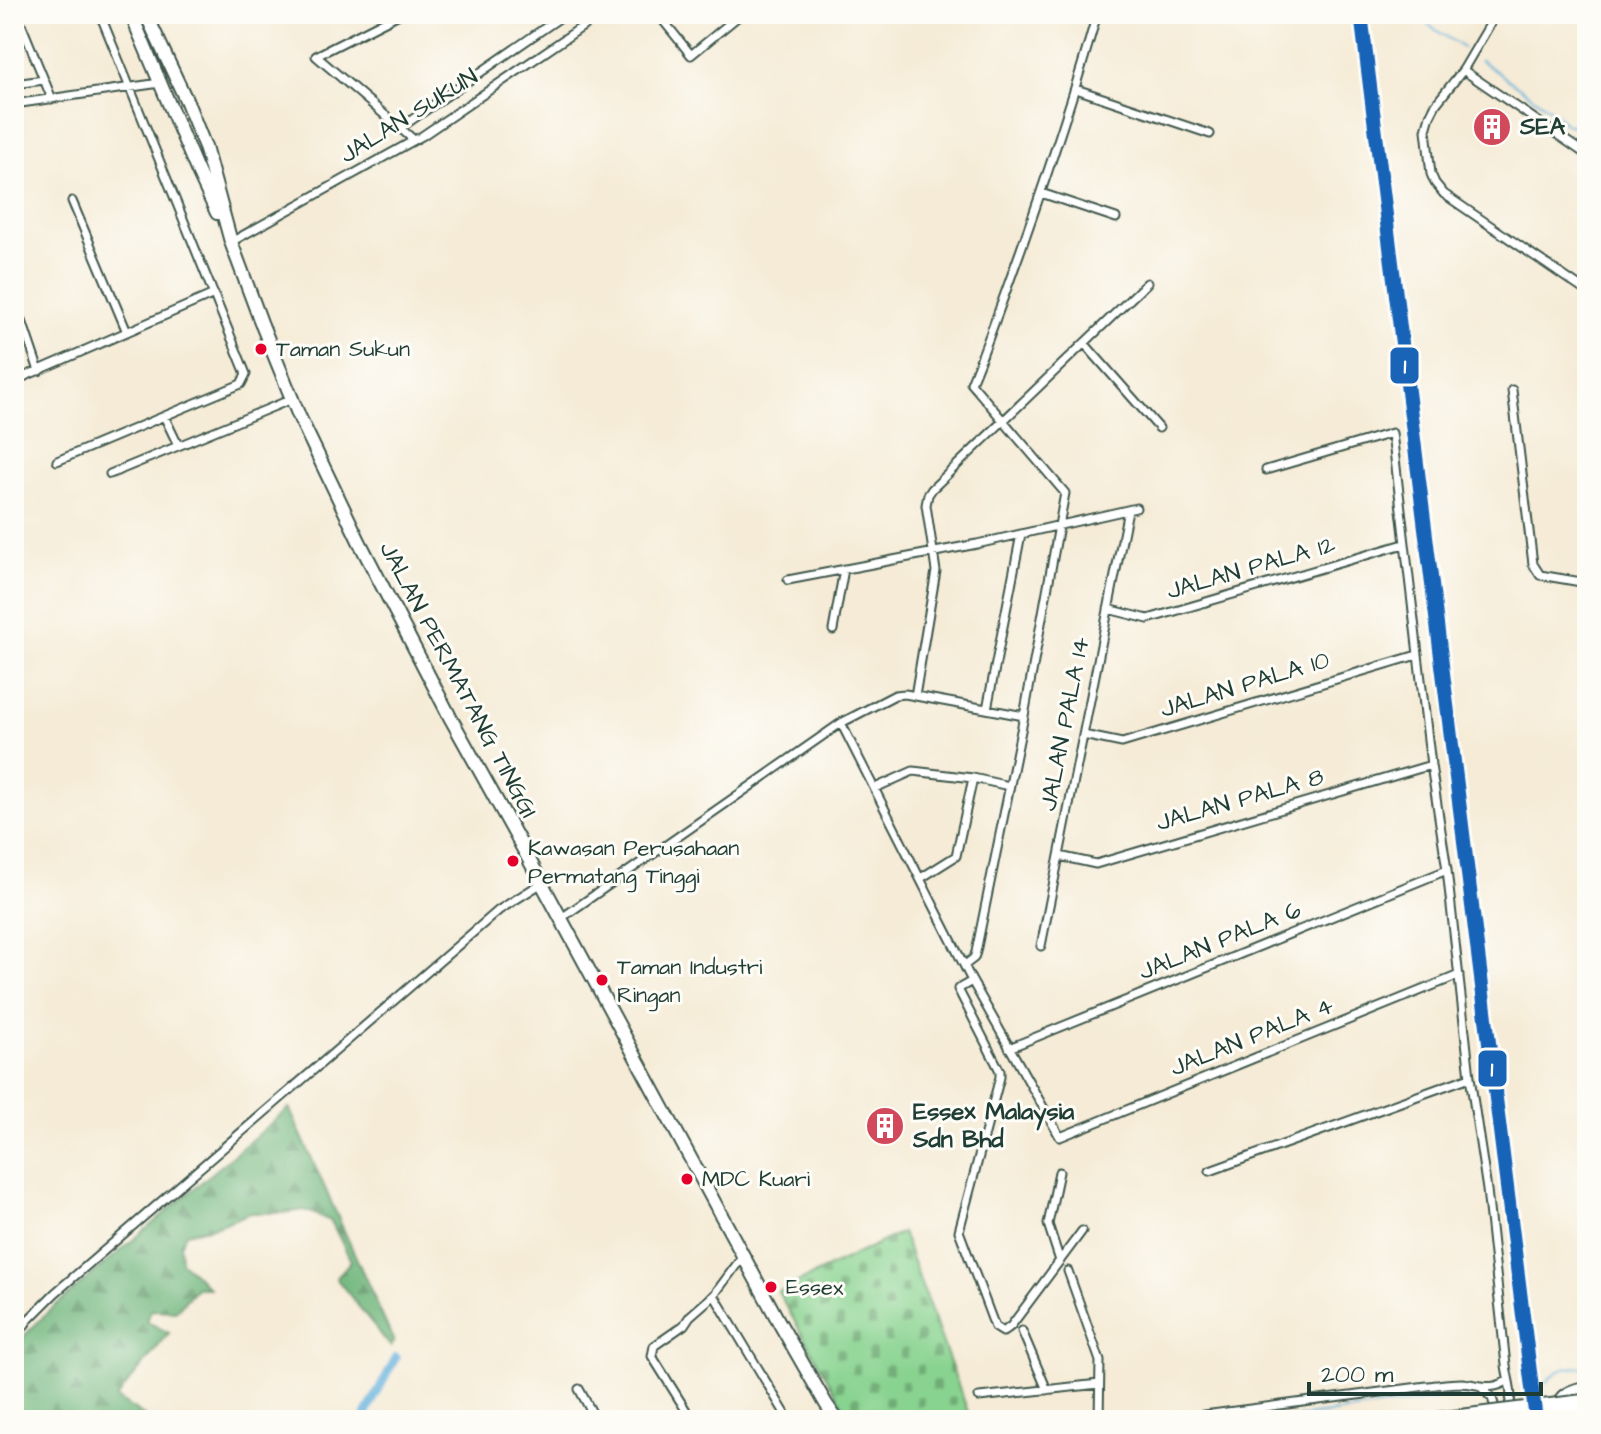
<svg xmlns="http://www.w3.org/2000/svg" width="1601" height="1434" font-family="'Architects Daughter',sans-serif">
<defs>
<pattern id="forest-firs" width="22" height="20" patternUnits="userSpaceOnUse" patternTransform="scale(2)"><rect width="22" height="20" fill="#6eb57a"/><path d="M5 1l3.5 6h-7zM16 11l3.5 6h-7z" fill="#5a9465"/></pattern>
<pattern id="cemetery-stones" width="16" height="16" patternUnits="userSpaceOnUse" patternTransform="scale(2)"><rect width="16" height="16" fill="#89d390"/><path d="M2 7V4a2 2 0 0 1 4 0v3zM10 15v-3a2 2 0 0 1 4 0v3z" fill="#6fac76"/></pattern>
</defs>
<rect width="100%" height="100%" fill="#fdfcf7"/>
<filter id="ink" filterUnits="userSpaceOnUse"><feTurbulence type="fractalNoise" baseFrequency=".0125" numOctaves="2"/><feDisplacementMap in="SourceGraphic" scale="16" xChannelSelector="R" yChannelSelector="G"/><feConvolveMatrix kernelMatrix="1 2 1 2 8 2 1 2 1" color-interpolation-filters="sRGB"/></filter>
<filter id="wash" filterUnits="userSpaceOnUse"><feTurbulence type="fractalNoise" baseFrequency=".006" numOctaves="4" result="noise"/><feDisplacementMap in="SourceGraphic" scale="32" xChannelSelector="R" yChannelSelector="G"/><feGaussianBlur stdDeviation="1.8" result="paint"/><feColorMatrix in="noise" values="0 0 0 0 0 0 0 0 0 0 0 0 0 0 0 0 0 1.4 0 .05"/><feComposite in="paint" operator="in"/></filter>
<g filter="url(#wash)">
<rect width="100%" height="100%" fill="#f5ebd6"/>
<path fill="url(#forest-firs)" stroke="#467957" stroke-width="2" d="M 289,1108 L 394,1342 L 391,1347 L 336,1278 L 351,1261 L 331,1221 L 305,1210 L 282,1213 L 250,1213 L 217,1226 L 186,1233 L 180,1245 L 181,1261 L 209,1288 L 196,1288 L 176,1311 L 151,1310 L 146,1321 L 169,1333 L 116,1398 L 150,1420 L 14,1420 L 14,1351 L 24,1336 L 49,1311 Z"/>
<path fill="url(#cemetery-stones)" stroke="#548862" stroke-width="2" d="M 902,1232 L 971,1420 L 854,1420 L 843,1406 L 778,1292 Z"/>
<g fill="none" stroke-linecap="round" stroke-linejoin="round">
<path stroke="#62b0dc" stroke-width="2" d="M 1412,14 L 1463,48
M 1480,60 L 1550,109 L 1566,124 L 1572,126 L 1587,106
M 1547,1382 C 1558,1367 1570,1367 1587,1367
M 1276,1420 L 1469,1395"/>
<path stroke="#62b0dc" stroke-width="8" d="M 363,1420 L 396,1357"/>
</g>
</g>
<g filter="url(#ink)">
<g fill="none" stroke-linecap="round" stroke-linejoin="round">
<defs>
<path id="minor" d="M 17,14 L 52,99
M 399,14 L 316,56 L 414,140
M 658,14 L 691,55 L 741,14
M 1496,14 L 1463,70 L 1436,104 L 1430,116 L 1426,130 L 1431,174 L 1435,183 L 1444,194 L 1587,292
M 1463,70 L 1587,155
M 14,84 L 44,80
M 1076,89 L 1210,134
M 14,104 L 160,83
M 400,128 L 565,14
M 1041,193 L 1116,218
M 72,201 L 127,332
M 231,242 L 422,136 L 601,14
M 14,297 L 39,371
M 1084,343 L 1159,428
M 14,381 L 214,294
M 1512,390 L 1533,564 L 1540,575 L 1587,583
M 164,416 L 178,445
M 57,461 L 241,384 L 246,374 L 100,14
M 1266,470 L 1392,433 L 1431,765 L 1447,870 L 1470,1077 L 1487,1190 L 1506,1365 C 1509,1390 1519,1400 1497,1420
M 110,474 L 292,399
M 788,580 L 977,544 L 1136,508
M 1108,609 L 1148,619 L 1404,544
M 833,630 L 844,569
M 915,696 L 936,571 L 926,505 L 928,495 L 932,489 L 1147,283
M 987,709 L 1021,534
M 841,723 L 972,981 L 1060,1137 L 1459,975
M 1083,735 L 1122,743 L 1417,655
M 875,788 L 913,771 L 973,778 L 1009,786
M 1059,856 L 1096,864 L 1431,765
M 921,878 L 956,856 L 973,778
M 560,919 L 841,723 L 895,695 L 905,694 L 1024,716
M 1041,946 L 1128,510
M 965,965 L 974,958 L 976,952 L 1024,716 L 1065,493 L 971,383 C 989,340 1004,296 1020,252 C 1048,173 1074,95 1097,14
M 972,981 L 958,989 L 1000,1071 L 1000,1077 L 959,1231 L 995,1327 L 1003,1332 L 1011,1326 L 1082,1231
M 1009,1048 L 1447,870
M 1210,1171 L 1470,1077
M 1059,1172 L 1048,1224 L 1060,1261
M 1068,1271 L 1100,1361 L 1099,1420
M 714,1295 L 789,1420
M 1022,1331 L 1047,1390
M 14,1340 L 28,1320 L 55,1293 L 499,910 L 542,883
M 1482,1388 L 1492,1398 L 1497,1414
M 579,1389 L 596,1420
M 979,1397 L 1099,1384
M 692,1420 L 652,1356 L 654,1346 L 684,1325 L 690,1316 L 714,1295 L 743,1256
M 1165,1420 L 1427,1386 C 1438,1385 1450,1383 1462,1383 C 1479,1384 1492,1392 1508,1380"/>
<path id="primary" d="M 1561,1420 C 1553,1397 1566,1391 1587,1387"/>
<path id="trunk" d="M 131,14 L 197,170 L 217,213
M 146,14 L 187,102 L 205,147 L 231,242 L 262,325 L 299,416 L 360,543 L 450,717 L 519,841 L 780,1324 L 826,1404 L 837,1420"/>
</defs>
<use href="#minor" stroke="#3f574c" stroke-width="11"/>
<use href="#primary" stroke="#3f574c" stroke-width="15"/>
<use href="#trunk" stroke="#3f574c" stroke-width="16"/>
<use href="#minor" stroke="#fff" stroke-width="7"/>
<use href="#primary" stroke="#fff" stroke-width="11"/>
<use href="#trunk" stroke="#fff" stroke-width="12"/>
<defs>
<path id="primary-bridge" d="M 1424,1420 L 1587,1400
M 1504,1420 L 1587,1410"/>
</defs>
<use href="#primary-bridge" stroke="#3f574c" stroke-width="15" stroke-linecap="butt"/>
<use href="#primary-bridge" stroke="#fff" stroke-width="11"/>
<defs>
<path id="rail-1" d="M 1361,14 L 1536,1420"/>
</defs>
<use href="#rail-1" stroke="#fdfcf7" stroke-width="20"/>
<use href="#rail-1" stroke="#1964b7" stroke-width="14"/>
</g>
</g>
<defs>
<symbol id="building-disc" viewBox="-11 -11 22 22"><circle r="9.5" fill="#d1495b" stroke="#fdfcf7"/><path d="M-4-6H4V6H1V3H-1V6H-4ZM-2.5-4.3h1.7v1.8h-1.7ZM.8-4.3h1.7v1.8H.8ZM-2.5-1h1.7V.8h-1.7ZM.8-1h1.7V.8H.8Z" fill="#fff"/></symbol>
</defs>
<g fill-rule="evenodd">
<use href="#building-disc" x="1470" y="105" width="44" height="44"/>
<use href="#building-disc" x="863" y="1104" width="44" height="44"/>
</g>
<g fill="#e4002b" stroke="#fdfcf7" stroke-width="3">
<circle cx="261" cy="349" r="7"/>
<circle cx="513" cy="861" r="7"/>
<circle cx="602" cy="980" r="7"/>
<circle cx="687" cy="1179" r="7"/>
<circle cx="771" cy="1287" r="7"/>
</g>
<g text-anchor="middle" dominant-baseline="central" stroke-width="6" stroke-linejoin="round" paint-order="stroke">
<g font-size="22" fill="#1f3d34" stroke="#fdfcf7" text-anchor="start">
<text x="276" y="349">Taman Sukun</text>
<text x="528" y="848">Kawasan Perusahaan<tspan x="528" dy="28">Permatang Tinggi</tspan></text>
<text x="617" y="967">Taman Industri<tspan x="617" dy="28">Ringan</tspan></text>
<text x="702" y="1179">MDC Kuari</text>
<text x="786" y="1287">Essex</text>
</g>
<g font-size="24" fill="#1f3d34" stroke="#fdfcf7">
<text transform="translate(409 116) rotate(-32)">JALAN SUKUN</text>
<text transform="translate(1251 568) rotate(-16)">JALAN PALA 12</text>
<text transform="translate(458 680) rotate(62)">JALAN PERMATANG TINGGI</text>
<text transform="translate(1245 685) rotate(-17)">JALAN PALA 10</text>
<text transform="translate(1065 724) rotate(-79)">JALAN PALA 14</text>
<text transform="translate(1240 800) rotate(-16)">JALAN PALA 8</text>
<text transform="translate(1220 941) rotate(-22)">JALAN PALA 6</text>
<text transform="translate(1252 1037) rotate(-22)">JALAN PALA 4</text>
</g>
<g font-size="24" font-weight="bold" fill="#1f3d34" stroke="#fdfcf7" text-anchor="start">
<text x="1520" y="127">SEA</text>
<text x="913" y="1112">Essex Malaysia<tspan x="913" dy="28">Sdn Bhd</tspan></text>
</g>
</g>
<g stroke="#fdfcf7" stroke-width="3">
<rect x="1389" y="346" width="31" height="39" rx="8" fill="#1964b7"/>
<rect x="1477" y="1049" width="31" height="39" rx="8" fill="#1964b7"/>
</g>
<g font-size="22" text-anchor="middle" font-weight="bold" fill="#fff">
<text x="1405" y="373">1</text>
<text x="1492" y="1076">1</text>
</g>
<rect width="1601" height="1434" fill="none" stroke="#fdfcf7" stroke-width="48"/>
<path d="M1309 1382v12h232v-12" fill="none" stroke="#1f3d34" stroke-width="4"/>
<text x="1321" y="1382" font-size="24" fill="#1f3d34" stroke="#fdfcf7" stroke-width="6" paint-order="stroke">200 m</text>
</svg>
